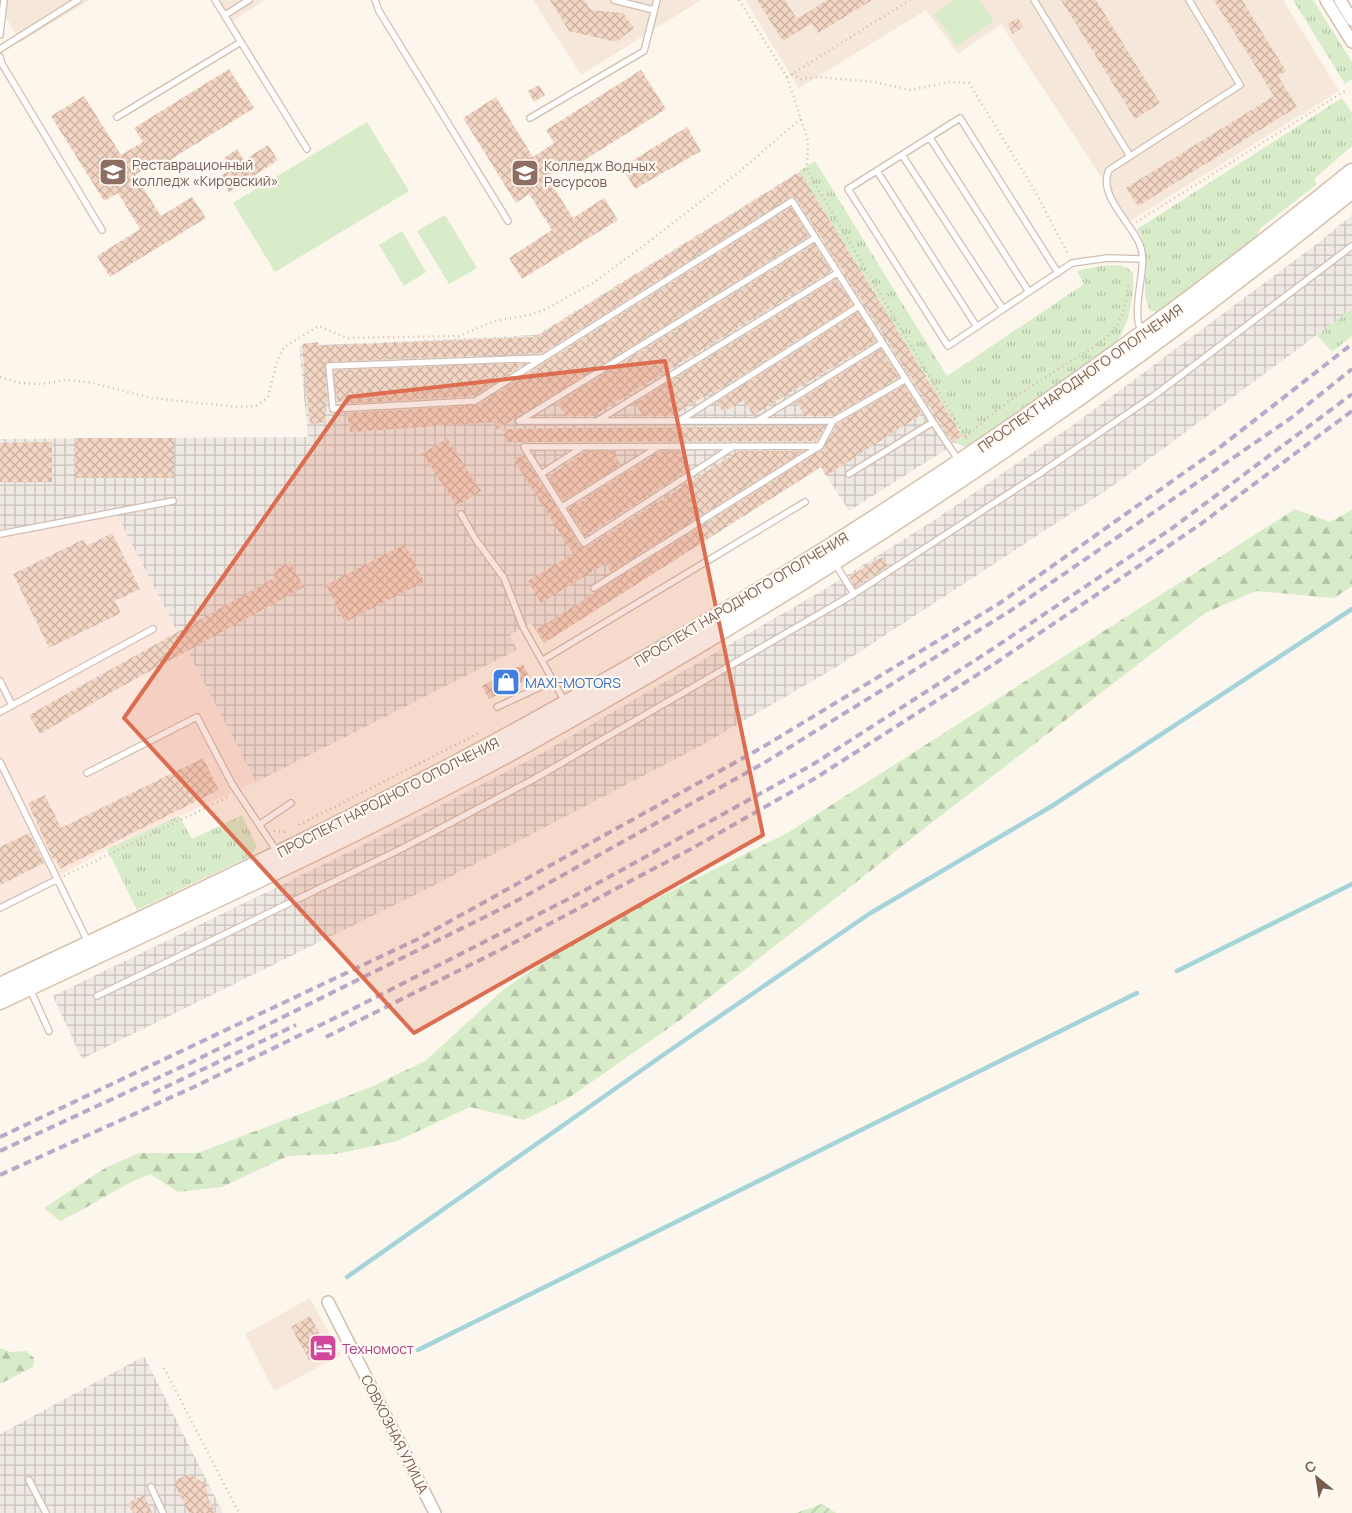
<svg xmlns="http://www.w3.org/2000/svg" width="1352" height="1513" font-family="Manrope,sans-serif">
<defs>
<pattern id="industrial-grid" width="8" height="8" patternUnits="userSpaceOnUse" patternTransform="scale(1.25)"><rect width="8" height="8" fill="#efe9e4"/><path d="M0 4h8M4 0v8" fill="none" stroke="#c7c0bb"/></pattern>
<pattern id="grass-tufts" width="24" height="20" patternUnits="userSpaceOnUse" patternTransform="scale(1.25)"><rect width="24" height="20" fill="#d8ecc9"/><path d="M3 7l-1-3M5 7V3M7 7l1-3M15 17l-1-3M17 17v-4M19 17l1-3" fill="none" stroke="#b4c2a5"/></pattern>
<pattern id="forest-firs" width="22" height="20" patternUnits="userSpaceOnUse" patternTransform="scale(1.25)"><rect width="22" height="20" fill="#d8ecc9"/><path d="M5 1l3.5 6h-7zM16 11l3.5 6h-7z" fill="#b4c2a5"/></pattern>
<pattern id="garden-furrows" width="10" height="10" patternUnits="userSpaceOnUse" patternTransform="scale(1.25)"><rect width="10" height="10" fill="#d8ecc9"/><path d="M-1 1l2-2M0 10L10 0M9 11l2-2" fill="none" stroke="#b4c2a5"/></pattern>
<pattern id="building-cross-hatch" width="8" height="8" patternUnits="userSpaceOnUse" patternTransform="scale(1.25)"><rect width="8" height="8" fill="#f3d5c3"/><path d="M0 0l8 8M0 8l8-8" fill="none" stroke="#cab0a1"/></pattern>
</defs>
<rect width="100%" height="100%" fill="#fdf6ec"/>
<path fill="#f5e8da" d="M 0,0 L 90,0 L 21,42 L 0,8 Z
M 211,0 L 265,0 L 226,25 Z
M 533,0 L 701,0 L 581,75 Z
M 745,0 L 1283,0 L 1339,91 L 1130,221 L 1001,24 L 958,54 L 926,10 L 799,88 Z
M 310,1298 L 341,1355 L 274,1391 L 245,1334 Z"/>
<path fill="#fde8e0" d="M 113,508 L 256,782 L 107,849 L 0,910 L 0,532 Z"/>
<path fill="url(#industrial-grid)" d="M 800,171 L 963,436 L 950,447 L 849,511 L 821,467 L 544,643 L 531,623 L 510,635 L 517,650 L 256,782 L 113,508 L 0,532 L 0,439 L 308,437 L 299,346 L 537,335 Z
M 1352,215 L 1352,309 L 1110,488 L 835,668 L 702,745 L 421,892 L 82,1059 L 53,996 L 355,849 L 535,757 L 820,592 L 936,519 L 1073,425 L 1318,243 Z
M 144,1356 L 223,1513 L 0,1513 L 0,1434 Z"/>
<path fill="url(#grass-tufts)" d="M 1293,0 L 1313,0 L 1352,62 L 1352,79 L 1345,84 Z
M 1342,98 L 1352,113 L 1352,146 L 1314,179 L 1317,184 L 1262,227 L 1253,242 L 1160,312 L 1151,311 C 1136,291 1156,256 1137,229 Z
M 815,161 L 947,376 L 1084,284 L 1077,271 C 1093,268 1122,258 1133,273 C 1135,292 1128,330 1115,344 L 969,448 L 955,443 L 963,436 L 800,171 Z
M 1352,309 L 1352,336 L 1332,352 L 1317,335 Z
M 242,815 L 257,847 L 251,856 L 137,910 L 107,849 L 179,816 L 192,839 Z"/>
<path fill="url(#forest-firs)" d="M 1295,509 L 1330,522 L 1352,510 L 1352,586 L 1334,598 L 1256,591 L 1205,613 L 930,824 L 683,1018 L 570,1097 L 524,1120 L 470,1107 L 397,1141 L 336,1154 L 288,1156 L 222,1187 L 178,1192 L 150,1174 C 118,1186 91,1207 60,1221 L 44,1208 L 107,1167 L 139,1153 L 198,1153 L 371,1087 L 425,1061 L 503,990 L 579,937 L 789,832 Z
M 0,1348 L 10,1352 L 26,1351 L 34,1358 L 33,1367 L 0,1384 Z"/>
<path fill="url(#garden-furrows)" d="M 822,1504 L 836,1513 L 796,1513 Z"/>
<path fill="#d8ecc9" d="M 954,0 L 979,0 L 994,21 L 957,46 L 934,14 Z
M 367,122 L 409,191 L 275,272 L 233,203 Z
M 445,215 L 477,268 L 449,284 L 417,231 Z
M 402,231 L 426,272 L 404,286 L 379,245 Z"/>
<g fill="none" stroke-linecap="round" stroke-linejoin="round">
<path stroke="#a5d3da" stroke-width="4.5" d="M 1177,971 L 1352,884
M 347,1277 L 666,1053 L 869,914 L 1052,806 L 1352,609
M 418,1350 L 1137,993"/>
</g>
<path fill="url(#building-cross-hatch)" d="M 550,0 L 584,0 L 591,10 L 623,13 L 634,28 L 616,42 L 569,31 Z
M 757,0 L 785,0 L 797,19 L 827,0 L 872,0 L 818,33 L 812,23 L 783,41 Z
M 1061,0 L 1096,0 L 1160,103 L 1135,119 Z
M 1214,0 L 1242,0 L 1286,71 L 1278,76 L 1297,107 L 1138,206 L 1126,188 L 1274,96 Z
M 1018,18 L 1023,27 L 1013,34 L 1007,24 Z
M 229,69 L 254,108 L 157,168 L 154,163 L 135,175 L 161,216 L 192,197 L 206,218 L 110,277 L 97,256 L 140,229 L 118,193 L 104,201 L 51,116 L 84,96 L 121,155 L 143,142 L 134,128 Z
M 641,70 L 666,109 L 570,169 L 567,164 L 547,177 L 573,218 L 604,198 L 618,220 L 522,279 L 509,258 L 552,230 L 529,194 L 516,203 L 463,118 L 496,97 L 533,157 L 554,143 L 546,130 Z
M 539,85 L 545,95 L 534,102 L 528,91 Z
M 687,127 L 701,151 L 635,189 L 622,167 Z
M 268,145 L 278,160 L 229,192 L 219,177 L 231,169 L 224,158 L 237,149 L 244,160 Z
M 800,172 L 962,436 L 953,443 L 796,198 L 792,196 L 542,353 L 327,362 L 324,366 L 328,402 L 324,403 L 326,422 L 310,424 L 302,344 L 318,342 L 319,346 L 536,337 Z
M 791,207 L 809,236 L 495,431 L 497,422 L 350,432 L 347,413 L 478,405 Z
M 814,244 L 831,271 L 593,416 L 566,416 L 557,403 Z
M 836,279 L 853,305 L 712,394 L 711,392 L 672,416 L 643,416 L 635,403 Z
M 858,312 L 876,341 L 753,415 L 744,400 L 723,412 L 717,402 Z
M 881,349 L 899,378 L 832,416 L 805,416 L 796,402 Z
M 526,363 L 474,396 L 345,404 L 345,401 L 337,402 L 334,370 Z
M 904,385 L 922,414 L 826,476 L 821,467 L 544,643 L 536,630 L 822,450 L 837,424 Z
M 572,426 L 578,426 L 574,428 L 825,426 L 817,441 L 505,442 L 503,429 L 573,428 Z
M 75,438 L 174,438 L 174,478 L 75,478 Z
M 447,438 L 481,491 L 457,506 L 422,454 Z
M 52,442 L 52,482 L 0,482 L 0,443 Z
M 586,451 L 613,451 L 621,465 L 563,501 L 548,477 Z
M 661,451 L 681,451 L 691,468 L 585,536 L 568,509 Z
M 739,451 L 804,451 L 611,572 L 606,563 L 541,603 L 528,581 L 573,554 L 514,460 L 523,454 L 580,545 L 585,548 Z
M 112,533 L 140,589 L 115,601 L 121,613 L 49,648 L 13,574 L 84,539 L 87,546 Z
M 405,544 L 424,582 L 345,622 L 326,585 Z
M 882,557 L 888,566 L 856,587 L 849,577 Z
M 290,562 L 304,587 L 112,692 L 40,734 L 29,715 L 276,577 L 273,571 Z
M 523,664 L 530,678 L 489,699 L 482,686 Z
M 203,758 L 219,790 L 60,869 L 55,858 L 53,859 L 28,803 L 45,795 L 61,828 Z
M 29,833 L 44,863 L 0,885 L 0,847 Z
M 310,1316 L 328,1350 L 309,1360 L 291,1327 Z
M 189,1474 L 204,1483 L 207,1490 L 207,1496 L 216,1513 L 189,1513 L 173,1482 Z
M 144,1495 L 152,1513 L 133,1513 L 128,1503 Z"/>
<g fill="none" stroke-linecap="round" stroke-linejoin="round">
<defs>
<path id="lane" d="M 215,0 L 307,149
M 375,0 L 379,11 L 508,221
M 614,0 L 654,10
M 1034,0 L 1130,156
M 225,15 L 249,0
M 0,35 L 4,0
M 0,49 L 78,0
M 0,57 L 2,64 L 102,230
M 117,117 L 241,42
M 530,118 L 644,51 L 657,0
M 930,138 L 1029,292
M 902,155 L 1003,309
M 877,171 L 977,327
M 1058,273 L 960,118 L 848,189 L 948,346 L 1072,263 L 1108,258 L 1141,259
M 1142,332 C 1129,311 1149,267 1140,245 C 1131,222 1097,195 1109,170 L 1240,85 L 1189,0
M 542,358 L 329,366 L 333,409 L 475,401 L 792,201 L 933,422
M 519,421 L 833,421 L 906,379
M 519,421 L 815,238
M 597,421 L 837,273
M 679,421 L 859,306
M 757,421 L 882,343
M 524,447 L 820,446
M 524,447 L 584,543 L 734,446
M 541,474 L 583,447
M 849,474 L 933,422 L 959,461
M 562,507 L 658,447
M 461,514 L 476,540 L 504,578 L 523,627 L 565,702
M 0,534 L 173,501
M 834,562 L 854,594
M 594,588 L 820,446 L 833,421
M 543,660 L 805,502
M 0,681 L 12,705
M 497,707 L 553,681
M 0,712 L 153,629
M 0,762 L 88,942
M 87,773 L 197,717 L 232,784 L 278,853
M 260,824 L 291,803
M 0,908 L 56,880
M 30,989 L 49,1031
M 97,996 L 401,849 L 534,779 L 854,594 L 1039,474 L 1155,395 L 1352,246
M 29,1480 L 46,1513
M 151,1487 L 163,1513"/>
<path id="street" d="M 1326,0 L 1352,42
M 1340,0 L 1352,20
M 328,1302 L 435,1513"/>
<path id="secondary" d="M 0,986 C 175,904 351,822 520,729 C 814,569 1093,382 1352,172
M 0,1001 C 177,917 357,837 528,743 C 818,582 1095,399 1352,190"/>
</defs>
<use href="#lane" stroke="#d1beb0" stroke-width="8"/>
<use href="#street" stroke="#d1beb0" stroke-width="14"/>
<use href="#secondary" stroke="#d6c0b0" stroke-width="19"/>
<path stroke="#d9b8a5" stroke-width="2.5" stroke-dasharray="1 4" stroke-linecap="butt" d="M 739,0 L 787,77 L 910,0
M 792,74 L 801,79 L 819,77 L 874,82 L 911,90 L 949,82 L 969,83 L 1035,191 L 1069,256
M 787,77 L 808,141 L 807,167 L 811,177 L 966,438
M 1136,222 L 1345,91
M 0,377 L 20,383 L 42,384 L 65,380 L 88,382 L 152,398 L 238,407 L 256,406 L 268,397 L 277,362 L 284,347 L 319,326 L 347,338 L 459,336 L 494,321 L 530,315 L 546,309 L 593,283 L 643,246 L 739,172 L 803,117
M 966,438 C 994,408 1030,387 1065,365 C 1081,354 1102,345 1114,329 C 1125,317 1126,297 1129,282
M 299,825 L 479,733
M 274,831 L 286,832
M 64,876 L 230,796
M 164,1368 L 239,1513"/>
<use href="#lane" stroke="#fff" stroke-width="5.5"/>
<use href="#street" stroke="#fff" stroke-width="11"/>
<use href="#secondary" stroke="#fff" stroke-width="16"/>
<path stroke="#b9a8c9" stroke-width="4" stroke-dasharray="8 5" stroke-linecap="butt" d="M 326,1037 L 502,949 L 691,849 L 814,779 L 994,664 L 1198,526 L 1352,411
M 153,1093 L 296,1025
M 0,1137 L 418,939 L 763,747 L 1000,603 L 1219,448 L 1352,344
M 0,1151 L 190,1063 L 511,904 L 764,763 L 1010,611 L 1291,418 L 1352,369
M 0,1175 L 196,1086 L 341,1015 L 580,893 L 812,765 L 988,652 L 1171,529 L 1352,394"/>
</g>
<path fill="#dc6d51" fill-opacity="0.2" stroke="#dc6d51" stroke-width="4" stroke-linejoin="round" d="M 665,361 L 763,835 L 414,1033 L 124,718 L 349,397 Z"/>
<defs>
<symbol id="university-square" viewBox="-11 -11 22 22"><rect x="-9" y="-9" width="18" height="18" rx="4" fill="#8d6e63" stroke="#fffaf3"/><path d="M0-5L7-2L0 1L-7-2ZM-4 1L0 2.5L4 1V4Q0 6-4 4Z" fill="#fff"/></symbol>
<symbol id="shop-square" viewBox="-11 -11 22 22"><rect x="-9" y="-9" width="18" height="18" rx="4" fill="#3f7fe0" stroke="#fffaf3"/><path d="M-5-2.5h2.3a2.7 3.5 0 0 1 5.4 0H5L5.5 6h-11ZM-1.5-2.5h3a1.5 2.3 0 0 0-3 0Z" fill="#fff"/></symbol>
<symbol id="hotel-square" viewBox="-11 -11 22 22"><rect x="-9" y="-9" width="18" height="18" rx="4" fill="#d1479c" stroke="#fffaf3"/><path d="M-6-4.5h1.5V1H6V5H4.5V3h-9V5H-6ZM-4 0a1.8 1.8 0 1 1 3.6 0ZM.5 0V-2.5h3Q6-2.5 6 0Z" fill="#fff"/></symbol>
</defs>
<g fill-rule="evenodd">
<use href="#university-square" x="97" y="156" width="32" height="32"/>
<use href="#university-square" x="509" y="157" width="32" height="32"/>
<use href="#shop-square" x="490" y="666" width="32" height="32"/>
<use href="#hotel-square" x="307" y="1332" width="32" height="32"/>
</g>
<g text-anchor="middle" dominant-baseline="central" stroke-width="4.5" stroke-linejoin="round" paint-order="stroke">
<g font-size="14" fill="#785e54" stroke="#fffaf3" text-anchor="start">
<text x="132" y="164">Реставрационный<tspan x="132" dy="16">колледж «Кировский»</tspan></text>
<text x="544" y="165">Колледж Водных<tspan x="544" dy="16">Ресурсов</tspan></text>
</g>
<g font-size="14" fill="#7a5c4d" stroke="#fffaf3">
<text transform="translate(1080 378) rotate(-35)">ПРОСПЕКТ НАРОДНОГО ОПОЛЧЕНИЯ</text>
<text transform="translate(741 599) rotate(-31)">ПРОСПЕКТ НАРОДНОГО ОПОЛЧЕНИЯ</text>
<text transform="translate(388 797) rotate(-27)">ПРОСПЕКТ НАРОДНОГО ОПОЛЧЕНИЯ</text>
<text transform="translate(395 1434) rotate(63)">СОВХОЗНАЯ УЛИЦА</text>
</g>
<g font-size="14" fill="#366cbe" stroke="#fffaf3" text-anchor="start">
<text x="525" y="682">MAXI-MOTORS</text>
</g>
<g font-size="14" fill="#b23c85" stroke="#fffaf3" text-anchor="start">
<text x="342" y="1348">Техномост</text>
</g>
</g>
<g transform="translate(1317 1478) rotate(330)" stroke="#fffaf3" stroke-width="4" paint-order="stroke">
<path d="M0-4L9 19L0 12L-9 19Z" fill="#7a5c4d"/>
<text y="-8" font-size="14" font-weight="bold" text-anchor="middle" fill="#7a5c4d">С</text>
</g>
</svg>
